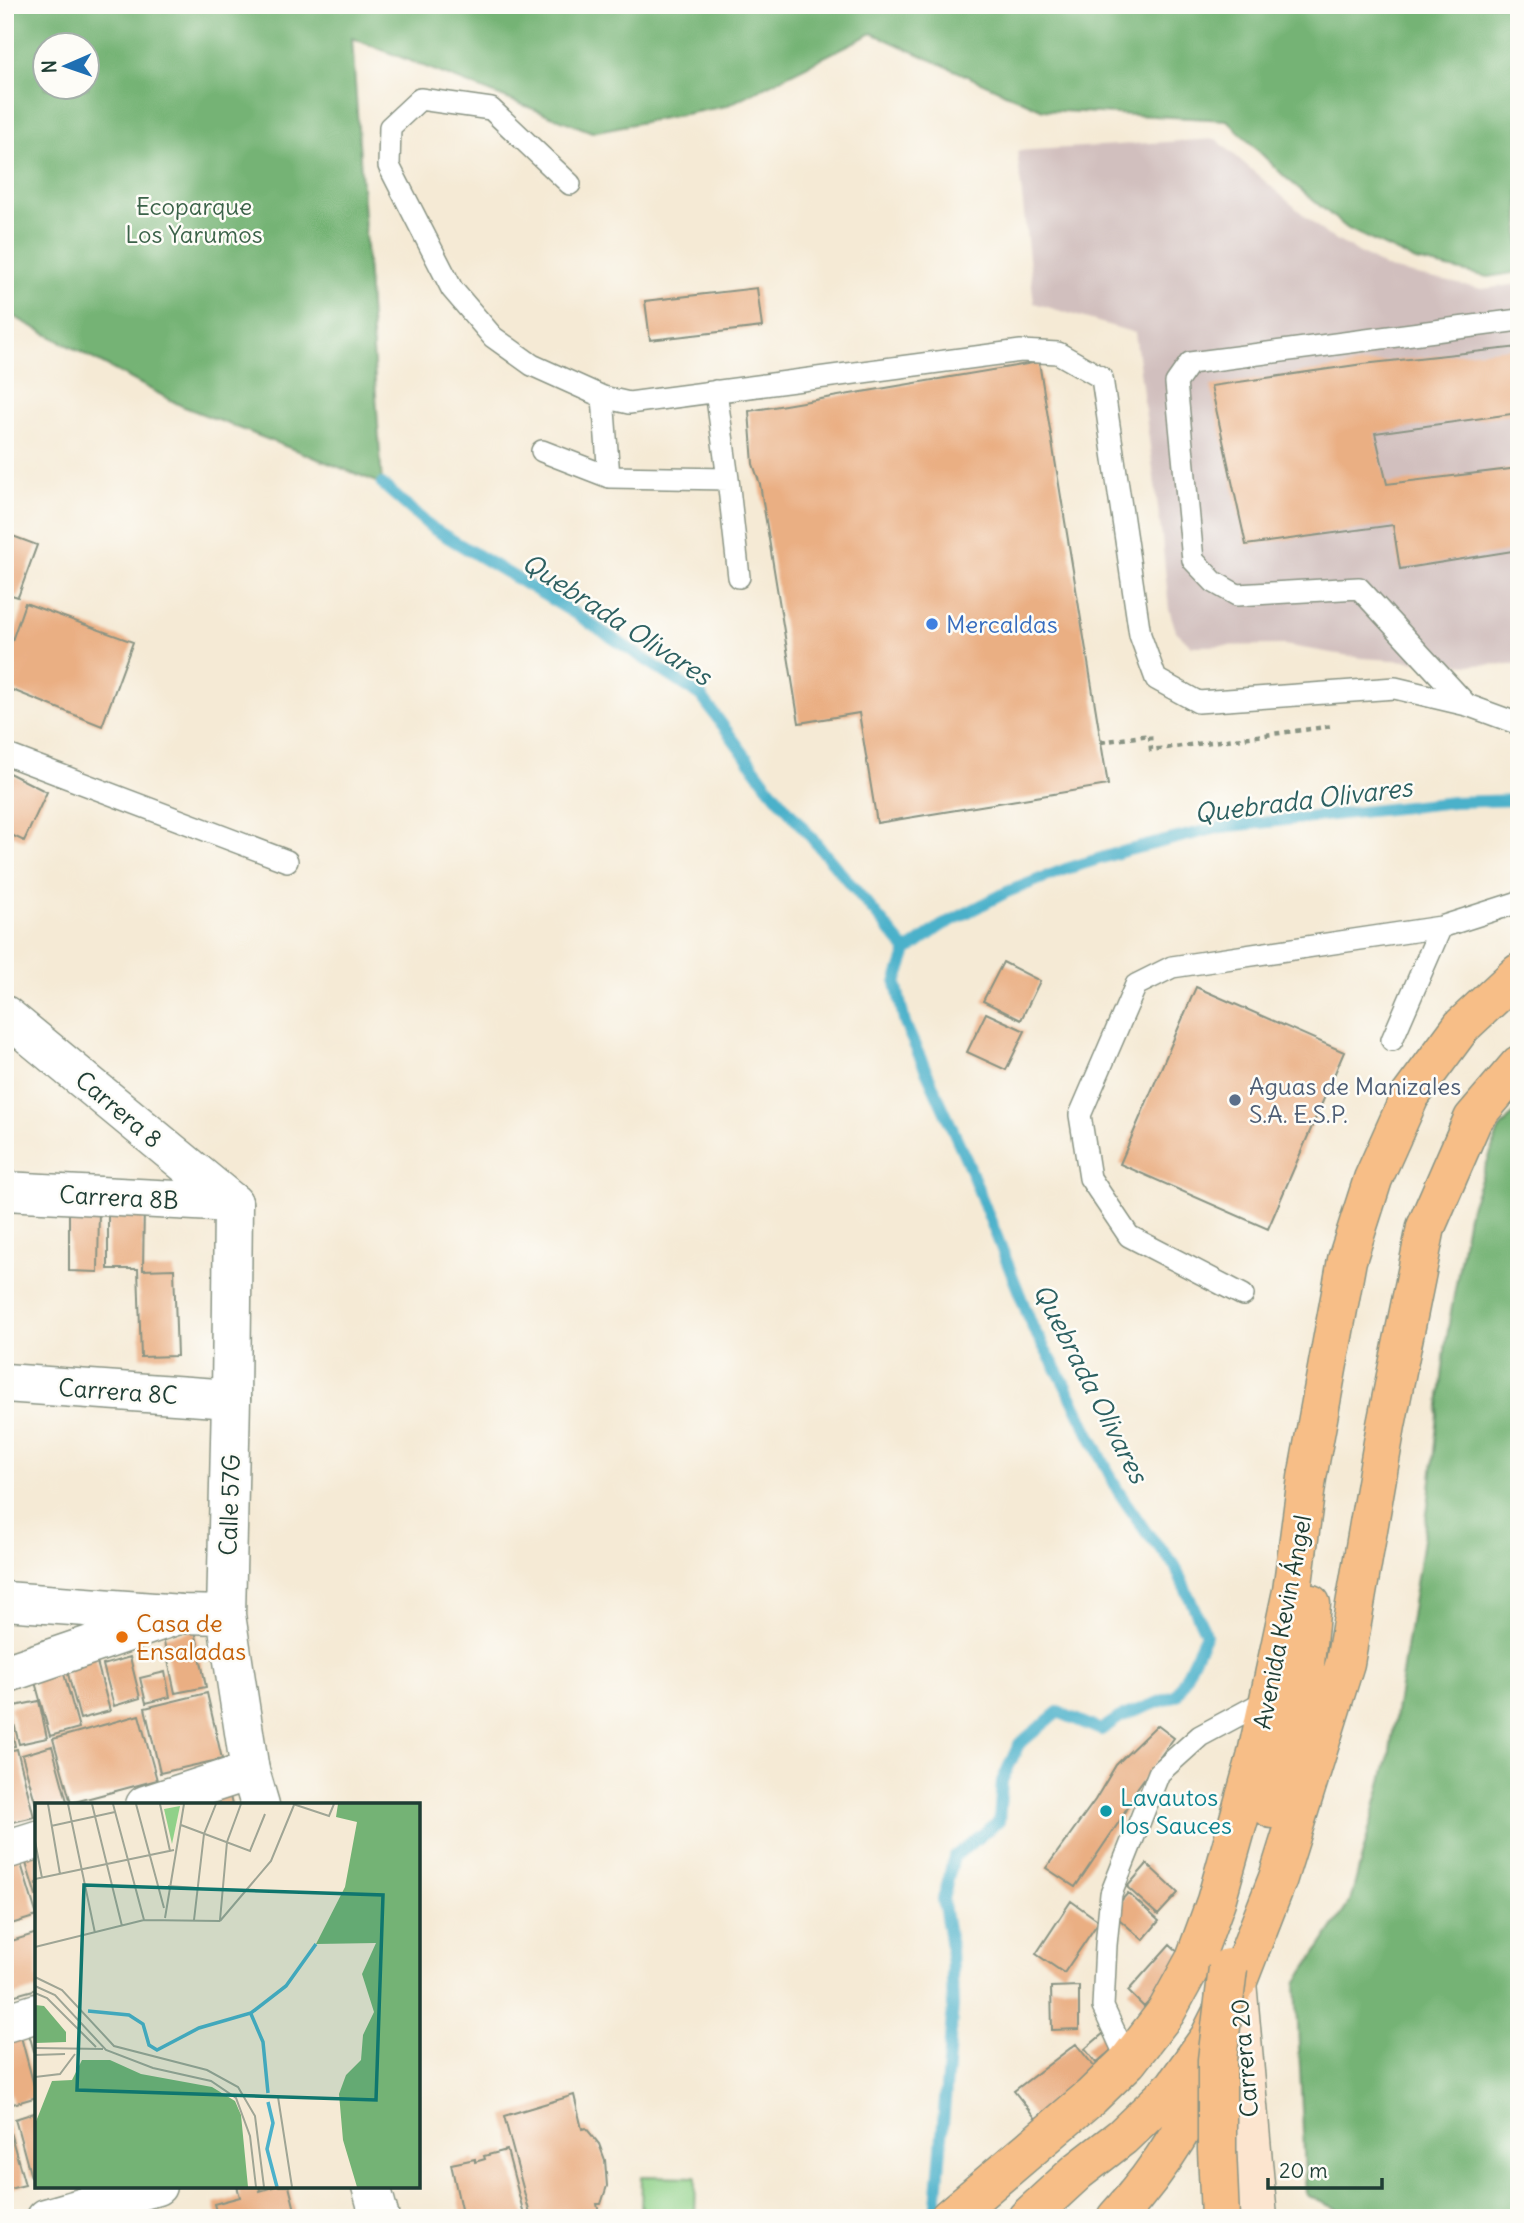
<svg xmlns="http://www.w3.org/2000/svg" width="1524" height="2223" font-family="Delius,sans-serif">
<rect width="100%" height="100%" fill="#fdfcf7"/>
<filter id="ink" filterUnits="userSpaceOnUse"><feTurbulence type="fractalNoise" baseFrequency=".0143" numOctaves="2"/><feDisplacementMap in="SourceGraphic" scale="14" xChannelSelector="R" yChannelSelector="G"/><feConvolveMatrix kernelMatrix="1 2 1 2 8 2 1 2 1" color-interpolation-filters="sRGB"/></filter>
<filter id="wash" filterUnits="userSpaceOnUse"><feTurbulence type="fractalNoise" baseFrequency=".00686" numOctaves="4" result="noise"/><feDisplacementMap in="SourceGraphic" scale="28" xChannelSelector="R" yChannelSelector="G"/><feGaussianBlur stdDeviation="1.57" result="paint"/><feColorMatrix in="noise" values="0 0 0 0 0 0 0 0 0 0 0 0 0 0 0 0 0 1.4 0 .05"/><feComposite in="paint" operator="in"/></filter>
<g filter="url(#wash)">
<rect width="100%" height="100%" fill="#f5ead5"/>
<path fill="#d1bfbe" d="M 1216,139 L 1327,235 L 1389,269 L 1482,289 L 1519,284 L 1519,664 L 1469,665 L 1362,658 L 1284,645 L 1192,646 L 1176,631 L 1169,609 L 1162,538 L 1135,333 L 1034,303 L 1017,151 Z"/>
<path fill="#90d189" stroke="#58875e" stroke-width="2" d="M 642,2176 L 696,2177 L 695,2218 L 641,2218 Z"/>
<path fill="#74b375" stroke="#4a7854" stroke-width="2" fill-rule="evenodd" d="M 5,5 L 1519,5 L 1519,272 L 1488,277 L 1416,261 L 1348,229 L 1285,177 L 1227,120 L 1043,110 L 872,33 L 726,106 L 592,132 L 352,38 L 382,484 L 182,406 L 5,312 ZM 46,46 L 88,46 L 88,88 L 46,88 Z
M 1519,1107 L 1519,2218 L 1356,2218 L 1306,2195 L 1296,1983 L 1350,1902 L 1390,1751 L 1428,1507 L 1446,1341 L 1468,1215 L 1499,1130 Z"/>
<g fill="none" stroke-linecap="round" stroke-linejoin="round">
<path stroke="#4bb1ca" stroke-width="12" d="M 382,484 L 432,528 L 571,611 L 701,696 L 767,785 L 907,951
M 935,2218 L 953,2006 L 951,1947 L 943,1899 L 954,1857 L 999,1821 L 1002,1781 L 1019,1744 L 1058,1712 L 1101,1730 L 1120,1717 L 1177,1695 L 1206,1634 L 1174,1564 L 1146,1532 L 1118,1491 L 1062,1379 L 1033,1328 L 967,1161 L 905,1024 L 896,983 L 907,951 L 941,926 L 1007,892 L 1066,869 L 1121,852 L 1221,827 L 1453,802 L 1519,800"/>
</g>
<g id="blocks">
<path fill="#eaaf83" d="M 757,288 L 762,327 L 650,340 L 645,301 Z
M 1519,347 L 1519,413 L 1375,433 L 1387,484 L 1519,468 L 1519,550 L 1400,569 L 1393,525 L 1246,545 L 1211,386 L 1363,364 Z
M 1039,362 L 1108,785 L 877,823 L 859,713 L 799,723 L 760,484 L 753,464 L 749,411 Z
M 10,535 L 37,545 L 18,597 L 5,593 L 5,548 Z
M 25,603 L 133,642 L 102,726 L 5,687 L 5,661 Z
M 5,771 L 47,792 L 24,841 L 5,832 Z
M 1003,962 L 1040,981 L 1021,1020 L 983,1001 Z
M 1196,987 L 1344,1052 L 1268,1229 L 1120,1164 Z
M 986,1013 L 1025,1031 L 1006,1070 L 967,1052 Z
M 108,1205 L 144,1205 L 143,1270 L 174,1269 L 177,1356 L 141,1357 L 138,1269 L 108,1269 Z
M 69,1208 L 99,1208 L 98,1272 L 69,1271 Z
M 195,1630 L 206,1687 L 175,1693 L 163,1637 Z
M 94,1651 L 110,1711 L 80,1719 L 64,1659 Z
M 130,1657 L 140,1698 L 114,1706 L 103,1665 Z
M 61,1663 L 79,1728 L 50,1736 L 32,1671 Z
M 165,1672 L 170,1697 L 146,1703 L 140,1678 Z
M 207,1693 L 222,1759 L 160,1773 L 145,1708 Z
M 5,1697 L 15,1746 L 5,1748 Z
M 39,1701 L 47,1738 L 19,1744 L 10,1707 Z
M 139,1715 L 157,1780 L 71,1803 L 53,1739 Z
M 1157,1725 L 1174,1738 L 1138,1787 L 1119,1822 L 1075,1887 L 1046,1868 L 1095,1800 L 1116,1765 Z
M 52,1746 L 68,1805 L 36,1805 L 22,1755 Z
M 17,1749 L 34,1817 L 5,1824 L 5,1752 Z
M 229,1792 L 232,1805 L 191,1805 Z
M 37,1845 L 37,1896 L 36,1896 L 22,1850 Z
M 18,1854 L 37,1916 L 5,1926 L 5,1858 Z
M 1147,1864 L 1178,1893 L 1158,1915 L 1127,1887 Z
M 1128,1893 L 1159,1921 L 1143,1940 L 1111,1912 Z
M 1071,1901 L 1099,1921 L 1064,1973 L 1036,1954 Z
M 37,1933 L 37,1989 L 5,1998 L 5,1943 Z
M 1170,1944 L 1187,1960 L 1144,2007 L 1128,1991 Z
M 1079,1986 L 1079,2029 L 1052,2030 L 1051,1987 Z
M 37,2032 L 37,2058 L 36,2058 L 29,2034 Z
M 20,2033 L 37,2097 L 13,2104 L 5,2075 L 5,2037 Z
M 1104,2033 L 1115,2047 L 1096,2063 L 1085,2049 Z
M 1076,2044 L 1099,2073 L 1037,2120 L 1014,2091 Z
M 574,2095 L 582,2129 L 586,2128 L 599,2144 L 605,2160 L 607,2186 L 601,2204 L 597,2204 L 600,2218 L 531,2218 L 504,2116 Z
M 37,2112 L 37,2175 L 31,2177 L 15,2119 Z
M 5,2125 L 8,2125 L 25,2185 L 5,2190 Z
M 507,2150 L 525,2218 L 463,2218 L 451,2164 L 475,2159 L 475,2162 L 485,2159 L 484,2156 Z
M 237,2186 L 259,2186 L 260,2191 L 276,2186 L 289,2186 L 297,2218 L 218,2218 L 214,2204 L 240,2197 Z"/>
</g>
</g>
<g filter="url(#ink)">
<use href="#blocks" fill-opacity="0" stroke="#8a9484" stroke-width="2"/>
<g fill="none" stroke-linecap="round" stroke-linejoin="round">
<defs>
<path id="service" d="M 570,184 L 491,109 L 420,99 L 390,127 L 389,166 L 452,289 L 493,337 L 532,365 L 603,397 L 629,403 L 1021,351 L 1058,353 L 1102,378 L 1140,635 L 1156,679 L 1198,702 L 1395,688 L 1467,705 L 1519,724
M 603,397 L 609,477 L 728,479 L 716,391
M 542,451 L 609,477
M 728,479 L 739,577
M 1467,705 L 1359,588 L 1237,595 L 1214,582 L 1193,560 L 1176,383 L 1190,363 L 1519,320
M 5,754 L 287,861
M 1392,1040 L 1441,927
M 1243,1295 L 1129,1236 L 1090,1178 L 1080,1115 L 1136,985 L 1172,967 L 1441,927 L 1519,902
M 1128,2061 L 1103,2007 L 1106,1945 L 1111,1894 L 1159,1773 L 1200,1736 L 1269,1699"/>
<path id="minor" d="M 5,1191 L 233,1203
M 5,1383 L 231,1399
M 5,1674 L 181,1614
M 145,1805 L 250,1771
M 5,1850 L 37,1840
M 5,2023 L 37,2013
M 46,2218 L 157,2186"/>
<path id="tertiary" d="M 5,1015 L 233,1203 L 231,1399 L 226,1615 L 250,1771 L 260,1805
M 5,1601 L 181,1614 L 226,1615
M 371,2186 L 380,2218"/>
<path id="secondary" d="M 1237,1982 L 1258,2218"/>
<path id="primary" d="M 1272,1809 L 1301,1703 L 1311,1604
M 949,2218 L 1091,2097 L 1128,2061 L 1166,2012 L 1194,1961 L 1216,1901 L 1256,1758 L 1269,1699 L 1292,1591 L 1307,1478 L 1347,1260 L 1373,1179 L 1410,1096 L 1462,1026 L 1519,973
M 1027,2218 L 1078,2171 L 1122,2137 L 1174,2087 L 1209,2038 L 1239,1978 L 1278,1878 L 1345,1663 L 1386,1425 L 1426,1227 L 1473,1119 L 1519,1065
M 1116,2218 C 1160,2170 1195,2116 1216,2054"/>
</defs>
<use href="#service" stroke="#8a9484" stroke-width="24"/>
<use href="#minor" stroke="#8a9484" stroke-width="41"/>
<use href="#tertiary" stroke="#8a9484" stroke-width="41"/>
<use href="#secondary" stroke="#8a9484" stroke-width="41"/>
<use href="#primary" stroke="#8a9484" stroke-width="41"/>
<path stroke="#8a9484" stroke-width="4.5" stroke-dasharray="5 5" stroke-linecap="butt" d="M 1101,742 L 1150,735 L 1151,750 L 1333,726"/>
<use href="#service" stroke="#fff" stroke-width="21"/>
<use href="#minor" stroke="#fff" stroke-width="38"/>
<use href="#tertiary" stroke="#fff" stroke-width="38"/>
<use href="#secondary" stroke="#fce5cf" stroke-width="38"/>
<use href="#primary" stroke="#f7be87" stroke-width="38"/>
<defs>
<path id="primary-bridge" d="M 1220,2218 L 1217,2150 L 1217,2060 L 1228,1968"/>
</defs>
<use href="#primary-bridge" stroke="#8a9484" stroke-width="41" stroke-linecap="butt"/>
<use href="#primary-bridge" stroke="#f7be87" stroke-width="38"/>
</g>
</g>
<circle fill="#3f7fe0" stroke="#fdfcf7" stroke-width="2.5" cx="932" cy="624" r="7"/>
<circle fill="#5c6f8a" stroke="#fdfcf7" stroke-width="2.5" cx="1235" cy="1100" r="7"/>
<circle fill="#e8710a" stroke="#fdfcf7" stroke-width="2.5" cx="122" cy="1637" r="7"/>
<circle fill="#0f9aa8" stroke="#fdfcf7" stroke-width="2.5" cx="1106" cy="1811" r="7"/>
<g text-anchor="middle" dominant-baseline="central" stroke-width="5" stroke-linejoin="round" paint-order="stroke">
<g font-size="24" fill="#3b6249" stroke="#fdfcf7">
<text x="194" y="206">Ecoparque<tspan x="194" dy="28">Los Yarumos</tspan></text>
</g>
<g font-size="24" fill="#366cbe" stroke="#fdfcf7" text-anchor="start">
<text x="946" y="624">Mercaldas</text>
</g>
<g font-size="24" fill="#4e5e75" stroke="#fdfcf7" text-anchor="start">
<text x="1249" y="1086">Aguas de Manizales<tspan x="1249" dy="28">S.A. E.S.P.</tspan></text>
</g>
<g font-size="24" fill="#1f3d34" stroke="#fdfcf7">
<text transform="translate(119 1109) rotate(40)">Carrera 8</text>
<text transform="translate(119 1197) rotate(3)">Carrera 8B</text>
<text transform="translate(118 1391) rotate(4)">Carrera 8C</text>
<text transform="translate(229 1505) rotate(-88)">Calle 57G</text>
<text transform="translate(1282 1622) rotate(-79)">Avenida Kevin Ángel</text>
<text transform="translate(1244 2058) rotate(-95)">Carrera 20</text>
</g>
<g font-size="24" fill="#c56008" stroke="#fdfcf7" text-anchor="start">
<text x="136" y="1623">Casa de<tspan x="136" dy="28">Ensaladas</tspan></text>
</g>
<g font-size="24" fill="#0d838f" stroke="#fdfcf7" text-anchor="start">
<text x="1120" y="1797">Lavautos<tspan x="1120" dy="28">los Sauces</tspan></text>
</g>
<g font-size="26" font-style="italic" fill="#2c6061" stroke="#fdfcf7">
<text transform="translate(617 619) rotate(33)">Quebrada Olivares</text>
<text transform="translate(1303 800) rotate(-7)">Quebrada Olivares</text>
<text transform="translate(1091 1383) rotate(63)">Quebrada Olivares</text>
</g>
</g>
<g transform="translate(35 1803)">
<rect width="385" height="385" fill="#f5ead5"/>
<path d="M 145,3 L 137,41 L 129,6 Z" fill="#90d189"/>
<path d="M 303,1 L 385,1 L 385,384 L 322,384 L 308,337 L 304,291 L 311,272 L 326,257 L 328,232 L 339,209 L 327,171 L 341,140 L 281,141 L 310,84 L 322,19 L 301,14 ZM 0,202 L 9,203 L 31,229 L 31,239 L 0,240 ZM 47,257 L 75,257 L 106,271 L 177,284 L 200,298 L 206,312 L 213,384 L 0,384 L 0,321 L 17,278 L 37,277 Z" fill="#74b375"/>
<path fill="none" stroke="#4bb1ca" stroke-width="3.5" d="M 53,208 L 94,212 L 108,221 L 114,242 L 122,247 L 164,225 L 216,210 L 251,183 L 281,141M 216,211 L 228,239 L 233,290M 233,299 L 238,320 L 232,346 L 242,384"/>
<path fill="none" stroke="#9fa595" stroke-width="2" d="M 13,1 L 25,71M 33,1 L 60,130M 57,1 L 87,123M 78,1 L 109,117M 101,1 L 129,105M 125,1 L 135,48M 258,1 L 294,13 L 299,1M 146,22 L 215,48 L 230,11M 16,23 L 80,9M 0,38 L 7,75M 0,76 L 139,47M 133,83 L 162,85M 130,115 L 149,1M 159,117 L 169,31 L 181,1M 185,117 L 192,39 L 206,1M 185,118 L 236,58 L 259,2M 0,144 L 109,117 L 185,118M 0,174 L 27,187 L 79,243 L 172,267 L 203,284 L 220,313 L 229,384M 0,183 L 20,192 L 71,247 L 118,265 L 176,278 L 201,295 L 215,333 L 221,384M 0,190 L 12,195 L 61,244M 0,245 L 68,246M 0,252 L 30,251M 0,274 L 25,271 L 40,251M 210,292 L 243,294 L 257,384"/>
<path fill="#0f766e" fill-opacity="0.15" stroke="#0f766e" stroke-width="3.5" d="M 49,82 L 348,92 L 341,297 L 42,287 Z"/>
<rect width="385" height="385" fill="none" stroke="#1f3d34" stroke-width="3.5"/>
</g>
<rect width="1524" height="2223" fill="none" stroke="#fdfcf7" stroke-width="28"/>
<g transform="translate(66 66) rotate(268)"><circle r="33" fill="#fdfcf7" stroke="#a4b0a9" stroke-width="2"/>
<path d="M0-5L12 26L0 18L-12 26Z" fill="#1f6fb2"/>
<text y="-10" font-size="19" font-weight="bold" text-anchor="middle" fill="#1f3d34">N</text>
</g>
<path d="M1268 2178v10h114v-10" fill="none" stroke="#1f3d34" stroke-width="3.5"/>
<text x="1279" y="2178" font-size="21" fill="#1f3d34" stroke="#fdfcf7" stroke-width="5" paint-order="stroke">20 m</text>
</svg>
